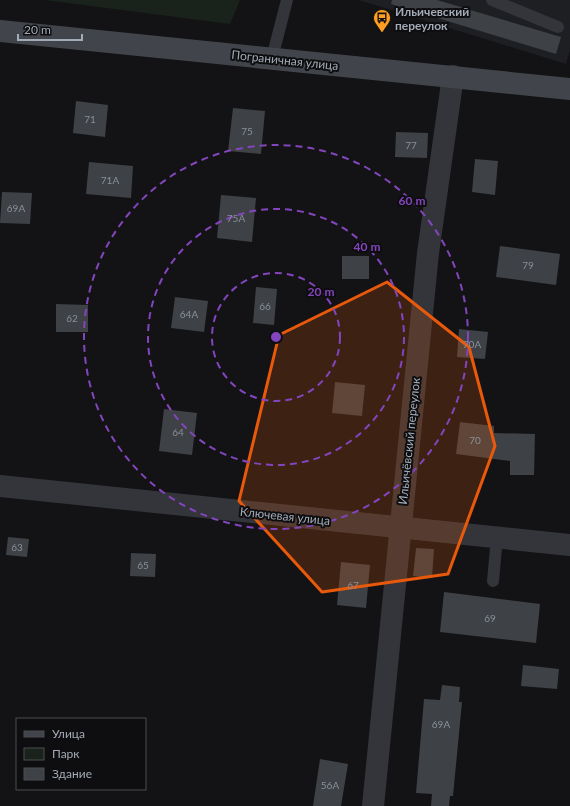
<svg xmlns="http://www.w3.org/2000/svg" width="570" height="806" font-family="Lato,sans-serif">
<rect width="100%" height="100%" fill="#131315"/>
<path fill="#1e1f22" d="M 359,0 L 570,0 L 570,50 L 566,64 Z"/>
<path fill="#1a231b" d="M 45,0 L 240,0 L 230,24 Z"/>
<path fill="#3e4145" d="M 392,0 L 437,0 L 561,37 L 556,54 L 391,4 Z
M 76,101 L 108,105 L 105,137 L 73,133 Z
M 233,108 L 265,111 L 261,154 L 228,151 Z
M 396,132 L 428,133 L 427,158 L 395,157 Z
M 475,159 L 498,161 L 495,195 L 472,192 Z
M 89,162 L 133,166 L 131,198 L 86,194 Z
M 2,192 L 32,193 L 30,224 L 0,223 Z
M 221,195 L 256,198 L 252,242 L 217,238 Z
M 500,246 L 560,254 L 556,285 L 496,277 Z
M 342,256 L 369,256 L 369,279 L 342,279 Z
M 256,287 L 277,289 L 274,325 L 253,323 Z
M 175,297 L 208,301 L 204,332 L 171,328 Z
M 56,304 L 88,305 L 88,332 L 56,332 Z
M 459,329 L 488,332 L 485,359 L 457,357 Z
M 335,382 L 365,385 L 362,416 L 332,413 Z
M 164,409 L 197,413 L 192,455 L 159,451 Z
M 460,422 L 494,426 L 494,433 L 535,434 L 534,475 L 510,475 L 510,461 L 456,454 Z
M 8,537 L 29,539 L 27,557 L 6,555 Z
M 416,548 L 434,549 L 432,578 L 413,576 Z
M 131,553 L 156,554 L 155,577 L 130,576 Z
M 341,562 L 370,565 L 366,608 L 337,605 Z
M 444,592 L 540,604 L 536,643 L 440,632 Z
M 523,665 L 559,669 L 557,689 L 521,686 Z
M 442,685 L 460,687 L 459,702 L 462,702 L 453,796 L 450,796 L 449,806 L 431,806 L 432,794 L 416,793 L 424,699 L 440,700 Z
M 320,759 L 348,764 L 341,806 L 313,806 Z"/>
<g fill="none" stroke-linecap="round" stroke-linejoin="round">
<path stroke="#33353a" stroke-width="12" d="M 492,0 L 558,27
M 272,58 L 287,0
M 493,581 L 497,537"/>
<path stroke="#33353a" stroke-width="22" d="M 0,486 L 570,545
M 373,806 L 428,253 L 453,76"/>
<path stroke="#41444a" stroke-width="22" d="M 0,31 L 570,89"/>
</g>
<path fill="#e8590c" fill-opacity="0.2" stroke="#e8590c" stroke-width="3" stroke-linejoin="round" d="M 387,282 L 469,347 L 495,446 L 448,574 L 322,592 L 239,501 L 279,335 Z"/>
<g fill="none" stroke="#8345bd" stroke-width="2" stroke-dasharray="7 5">
<circle cx="276" cy="337" r="64"/>
<circle cx="276" cy="337" r="128"/>
<circle cx="276" cy="337" r="192"/>
</g>
<defs>
<symbol id="bus-pin" viewBox="-11 -11 22 30"><path d="M0 17L-7.5 6A9.5 9.5 0 1 1 7.5 6Z" fill="#ff9e20" stroke="#0e0e10"/><path d="M-5-6H5V4H4V6H2V4H-2V6H-4V4H-5ZM-3.5-4V0h7V-4ZM-3.5 1.2v1.5H-2V1.2ZM2 1.2v1.5H3.5V1.2Z" fill="#111"/></symbol>
</defs>
<g fill-rule="evenodd">
<use href="#bus-pin" x="372" y="8" width="20" height="27"/>
</g>
<g text-anchor="middle" dominant-baseline="central" stroke-width="4" stroke-linejoin="round" paint-order="stroke">
<g font-size="10" fill="#8a909a">
<text x="90" y="119">71</text>
<text x="247" y="131">75</text>
<text x="411" y="145">77</text>
<text x="110" y="180">71А</text>
<text x="16" y="208">69А</text>
<text x="236" y="218">75А</text>
<text x="528" y="265">79</text>
<text x="265" y="306">66</text>
<text x="189" y="314">64А</text>
<text x="72" y="318">62</text>
<text x="472" y="344">70А</text>
<text x="178" y="432">64</text>
<text x="475" y="440">70</text>
<text x="17" y="547">63</text>
<text x="143" y="565">65</text>
<text x="353" y="585">67</text>
<text x="490" y="618">69</text>
<text x="441" y="724">69А</text>
<text x="330" y="785">56А</text>
</g>
<g font-size="12" font-weight="bold" fill="#a3abb6" stroke="#0e0e10" text-anchor="start">
<text x="395" y="11">Ильичевский<tspan x="395" dy="14">переулок</tspan></text>
</g>
<g font-size="12" fill="#a3abb6" stroke="#0e0e10">
<text transform="translate(285 60) rotate(6)">Пограничная улица</text>
<text transform="translate(409 441) rotate(-84)">Ильичёвский переулок</text>
<text transform="translate(285 516) rotate(6)">Ключевая улица</text>
</g>
</g>
<circle cx="276" cy="337" r="6" fill="#8345bd" stroke="#0e0e10" stroke-width="2"/>
<g font-size="12" text-anchor="middle" font-weight="bold" fill="#8345bd" stroke="#0e0e10" stroke-width="4" stroke-linejoin="round" paint-order="stroke">
<text x="412" y="205">60 m</text>
<text x="367" y="251">40 m</text>
<text x="321" y="296">20 m</text>
</g>
<rect x="16" y="718" width="130" height="72" fill="#0e0e10" stroke="#4a4d52"/>
<rect x="24" y="731" width="20" height="6" fill="#41444a" stroke="#4a4d52"/>
<text x="52" y="738" font-size="12" fill="#a3abb6">Улица</text>
<rect x="24" y="748" width="20" height="12" fill="#1a231b" stroke="#4a4d52"/>
<text x="52" y="758" font-size="12" fill="#a3abb6">Парк</text>
<rect x="24" y="768" width="20" height="12" fill="#3e4145" stroke="#4a4d52"/>
<text x="52" y="778" font-size="12" fill="#a3abb6">Здание</text>
<path d="M18 34v6h64v-6" fill="none" stroke="#a3abb6" stroke-width="2"/>
<text x="24" y="34" font-size="12" fill="#a3abb6" stroke="#0e0e10" stroke-width="3" paint-order="stroke">20 m</text>
</svg>
